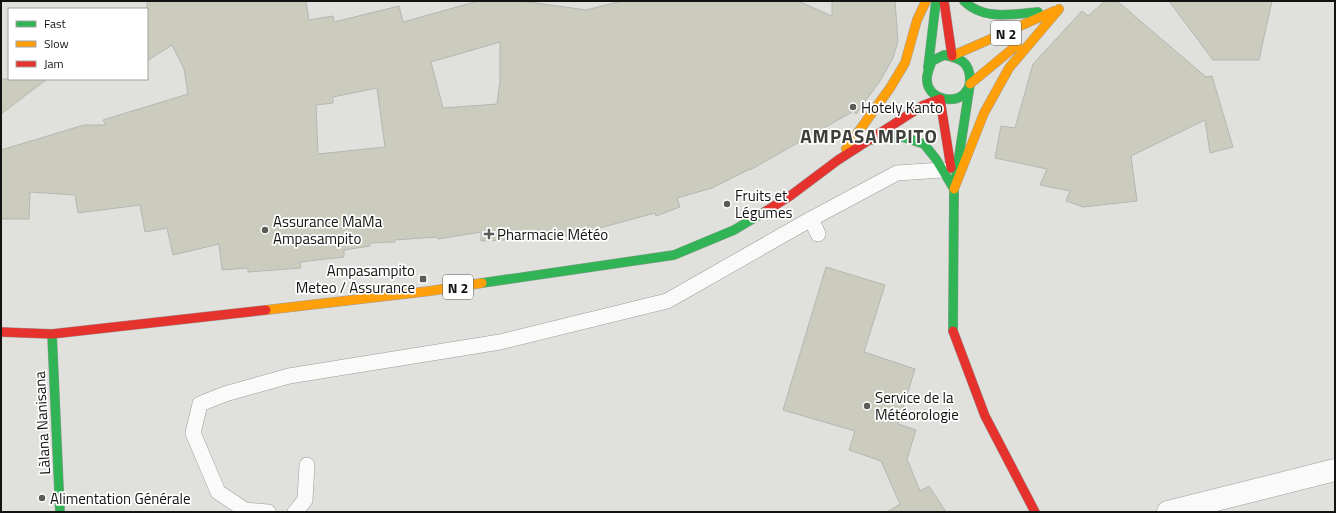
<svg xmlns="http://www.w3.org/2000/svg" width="1336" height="513" font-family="'Titillium Web',sans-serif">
<rect width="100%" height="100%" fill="#e0e0dd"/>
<path fill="#cbccbd" stroke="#b6b6b4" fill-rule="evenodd" d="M 147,1 L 306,1 L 309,20 L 333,16 L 334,22 L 399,6 L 403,22 L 478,1 L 521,1 L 586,10 L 622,1 L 798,1 L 832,16 L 832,1 L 895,1 L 898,41 L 893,58 L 880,81 L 856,114 L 854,111 L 750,170 L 750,169 L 712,188 L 677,198 L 680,207 L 656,216 L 655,213 L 592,230 L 592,232 L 546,239 L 505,238 L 505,240 L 481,241 L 481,232 L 438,239 L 437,237 L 394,240 L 395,242 L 370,243 L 370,246 L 344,250 L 344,257 L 300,262 L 301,268 L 248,272 L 248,268 L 222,270 L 219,244 L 173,255 L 167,228 L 145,232 L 140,205 L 78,213 L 75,195 L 30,192 L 29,219 L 1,219 L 1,150 L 84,125 L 106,125 L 103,120 L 188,94 L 184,69 L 172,45 L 147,61 ZM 500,42 L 500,81 L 497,104 L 443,108 L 431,62 ZM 377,88 L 385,147 L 318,154 L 316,105 L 333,103 L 333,97 Z
M 1105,1 L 1117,1 L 1206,77 L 1212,76 L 1233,147 L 1210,153 L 1205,120 L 1131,156 L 1137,201 L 1083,207 L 1066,201 L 1070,191 L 1040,185 L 1047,169 L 995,158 L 1001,126 L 1015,128 L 1033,64 L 1082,11 L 1088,16 Z
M 1169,1 L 1272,1 L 1259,60 L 1213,60 Z
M 1,79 L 47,79 L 1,114 Z
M 826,267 L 885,285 L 864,352 L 915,369 L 898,424 L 916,430 L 907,459 L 920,491 L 929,486 L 946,512 L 887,512 L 900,504 L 881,461 L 849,450 L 855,431 L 783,410 Z"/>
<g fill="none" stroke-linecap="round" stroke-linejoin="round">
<defs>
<path id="lane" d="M 811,219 L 818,234
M 268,512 L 245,510 L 218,492 L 193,433 L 200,404 L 225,394 L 289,376 L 500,342 L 667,301 L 811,219 L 897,173 L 942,170
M 295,512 L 305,500 L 307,465"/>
<path id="street" d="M 1168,512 L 1335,470"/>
<path id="fast" d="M 964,1 C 984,21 1012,14 1038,12
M 944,55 C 960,58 970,62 970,80 C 970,85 968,90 964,94 C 955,103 935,100 929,88 C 924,79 929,69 932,61 Z
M 928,68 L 936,1
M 872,140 L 878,137 L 903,137 L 924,144 L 936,159 L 954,189
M 482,283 L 674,255 L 734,230 L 766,211
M 953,331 L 954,189 L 970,84
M 52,334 L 60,512"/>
<path id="slow" d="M 952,56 L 1054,11
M 970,84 L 1017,45
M 846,149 L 890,88 L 905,63 L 917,20 L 926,1
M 954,189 L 984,113 L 1009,68 L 1059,9
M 266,310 L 430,291 L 482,283"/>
<path id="jam" d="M 944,1 L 952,56
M 940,99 L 951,168
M 766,211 L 790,196 L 838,160 L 922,106 L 940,99
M 953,331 L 985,416 L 1035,512
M 1,332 L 52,334 L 266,310"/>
</defs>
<use href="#lane" stroke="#9c9c9a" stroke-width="16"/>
<use href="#street" stroke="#9c9c9a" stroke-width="23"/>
<use href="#fast" stroke="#9c9c9a" stroke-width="10"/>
<use href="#slow" stroke="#9c9c9a" stroke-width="10"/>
<use href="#jam" stroke="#9c9c9a" stroke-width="10"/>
<use href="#lane" stroke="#fafafa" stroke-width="15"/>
<use href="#street" stroke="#fafafa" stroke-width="22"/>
<use href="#fast" stroke="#30b455" stroke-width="9"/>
<use href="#slow" stroke="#ff9f0a" stroke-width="9"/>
<use href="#jam" stroke="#e5322d" stroke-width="9"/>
</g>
<g fill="#5b5b58" stroke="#fff" stroke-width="1.5">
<circle cx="853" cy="107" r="4"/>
<circle cx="727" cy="204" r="4"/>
<circle cx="265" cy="230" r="4"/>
<path d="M487 228h4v4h4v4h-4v4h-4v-4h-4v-4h4z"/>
<rect x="419" y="275" width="8" height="8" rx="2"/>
<circle cx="867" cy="406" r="4"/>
<circle cx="42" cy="498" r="4"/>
</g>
<g text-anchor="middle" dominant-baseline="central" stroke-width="3.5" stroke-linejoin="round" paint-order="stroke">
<g fill="#fff" stroke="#5a5a58" stroke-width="1">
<rect x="991" y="21" width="30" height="24" rx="3"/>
<rect x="443" y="275" width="30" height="24" rx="3"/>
</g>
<g font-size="14" font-weight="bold" fill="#131311">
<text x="1006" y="33">N 2</text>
<text x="458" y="287">N 2</text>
</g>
<g font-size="15" fill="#131311" stroke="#fff" text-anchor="start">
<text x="861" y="107">Hotely Kanto</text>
<text x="735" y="195">Fruits et<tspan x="735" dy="17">Légumes</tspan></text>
<text x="273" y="221">Assurance MaMa<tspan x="273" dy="17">Ampasampito</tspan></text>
<text x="497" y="234">Pharmacie Météo</text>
<text x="415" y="270" text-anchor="end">Ampasampito<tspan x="415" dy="17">Meteo / Assurance</tspan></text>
<text x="875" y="397">Service de la<tspan x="875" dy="17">Météorologie</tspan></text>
<text x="50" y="498">Alimentation Générale</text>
</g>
<g font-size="15" fill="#131311" stroke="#fff">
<text transform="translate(42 423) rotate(-93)">Làlana Nanisana</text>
</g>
<g font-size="19" font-weight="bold" letter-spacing="1" fill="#3e3f3a" stroke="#fff">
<text x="869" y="135">AMPASAMPITO</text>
</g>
</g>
<rect width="1336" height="513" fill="none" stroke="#131311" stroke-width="4"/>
<rect x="8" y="8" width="140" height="72" fill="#ffffff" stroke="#a1a1a0"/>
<rect x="16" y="21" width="20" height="6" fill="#30b455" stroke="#a1a1a0"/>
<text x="44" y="28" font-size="12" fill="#131311">Fast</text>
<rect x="16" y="41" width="20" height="6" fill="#ff9f0a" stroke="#a1a1a0"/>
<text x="44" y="48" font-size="12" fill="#131311">Slow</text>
<rect x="16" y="61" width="20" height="6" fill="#e5322d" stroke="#a1a1a0"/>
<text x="44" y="68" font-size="12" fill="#131311">Jam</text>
</svg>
